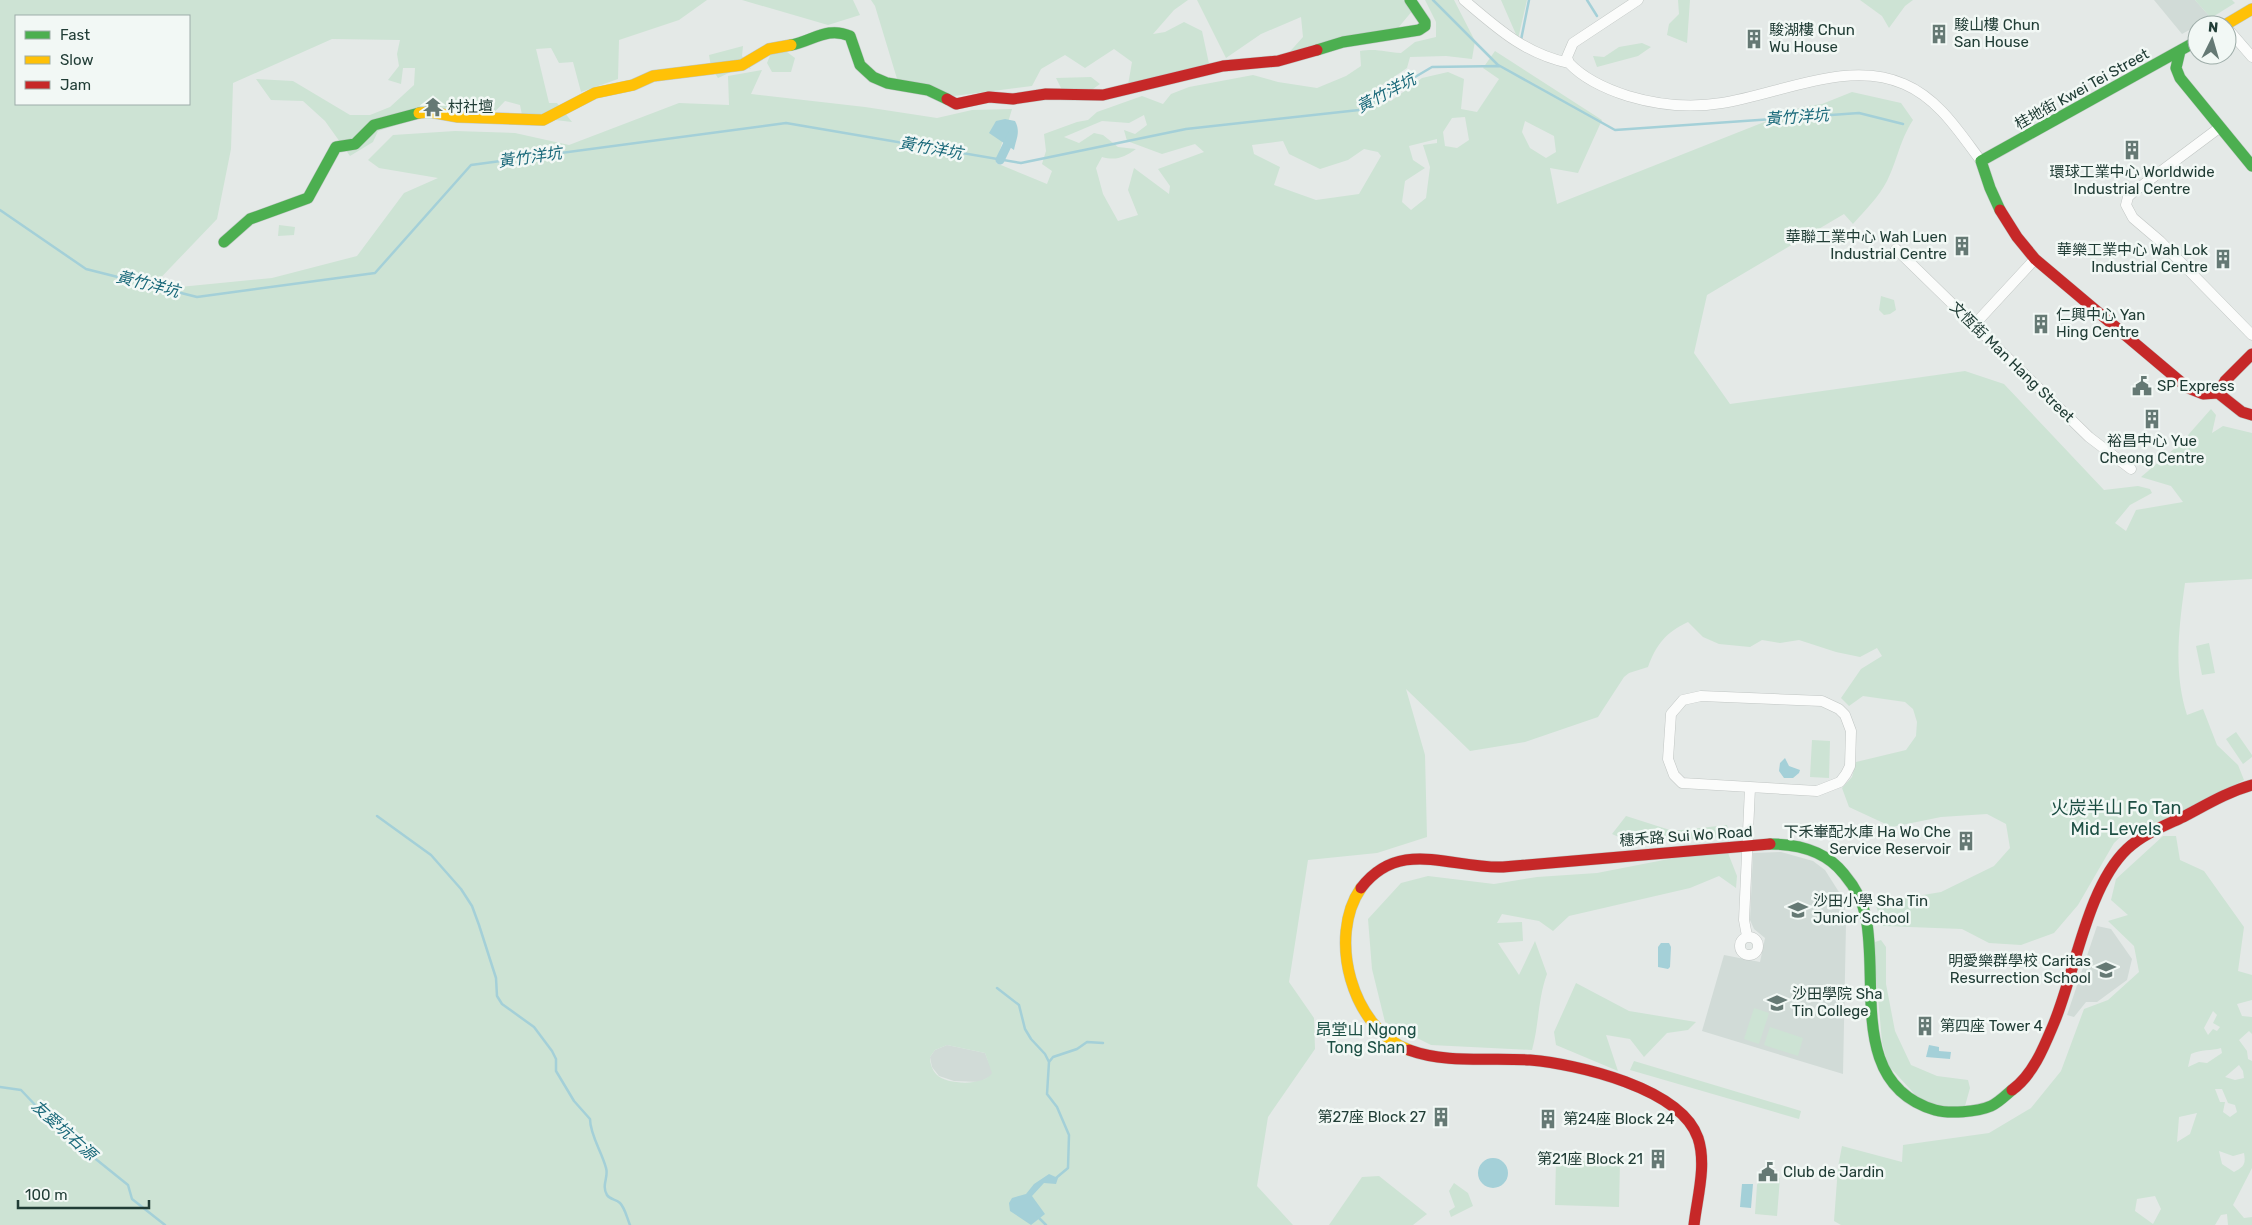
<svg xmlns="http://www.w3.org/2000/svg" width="2252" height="1225" font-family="Rubik,'Noto Sans TC',sans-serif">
<rect width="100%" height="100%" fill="#e4e9e7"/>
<path fill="#d1dbd7" d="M 2154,0 L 2195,0 L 2211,18 L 2182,34 Z
M 1781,852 L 1813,861 L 1825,870 L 1844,900 L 1846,924 L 1843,1074 L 1702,1031 L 1724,955 L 1760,962 L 1765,938 L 1754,929 L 1750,920 L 1753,853 Z
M 2097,926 L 2111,929 L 2132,959 L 2127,980 L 2097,1002 L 2086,1002 L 2074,1017 L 2067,1015 Z
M 947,1045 L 985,1053 L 993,1073 L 991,1076 L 980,1082 L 954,1081 L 939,1076 L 932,1067 L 930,1057 L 935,1050 Z"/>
<path fill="#cde3d4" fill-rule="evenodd" d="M 0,0 L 707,0 L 679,20 L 619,40 L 618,79 L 581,92 L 573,62 L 559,63 L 551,48 L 536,49 L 549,103 L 557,103 L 572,122 L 547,119 L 524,125 L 520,105 L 505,101 L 484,123 L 418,118 L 378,131 L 373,142 L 350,156 L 325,121 L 303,101 L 271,100 L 256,79 L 293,81 L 350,115 L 370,115 L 390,107 L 414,85 L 415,68 L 403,68 L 401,84 L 388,80 L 399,66 L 397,54 L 400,40 L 332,39 L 233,83 L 231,149 L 217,219 L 149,290 L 272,278 L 357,256 L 404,193 L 438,178 L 379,168 L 368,160 L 393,135 L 455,131 L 515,133 L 569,145 L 679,103 L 729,105 L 728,76 L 762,70 L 751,94 L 865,107 L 937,118 L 972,110 L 1012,109 L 996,163 L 1047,184 L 1052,171 L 1042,164 L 1046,151 L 1044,134 L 1077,122 L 1088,120 L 1097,112 L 1142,96 L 1163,104 L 1171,94 L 1189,87 L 1253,75 L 1278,82 L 1317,88 L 1346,76 L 1361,66 L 1360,51 C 1377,48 1384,52 1401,53 L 1415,42 L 1436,37 L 1436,22 L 1425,0 L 1454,0 L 1475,41 L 1472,59 L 1446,56 L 1410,57 L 1407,68 L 1382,85 L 1374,101 L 1391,101 L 1422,78 L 1448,72 L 1464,79 L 1461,109 L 1477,112 L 1499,79 L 1483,68 L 1495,51 L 1602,120 L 1578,173 L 1550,168 L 1557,204 L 1802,107 L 1822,104 L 1852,92 L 1901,103 L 1913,120 C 1899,142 1898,159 1887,181 C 1879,197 1865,210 1853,224 L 1844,214 L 1707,295 L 1694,353 L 1730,404 L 1965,371 L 2004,384 L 2104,490 L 2138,486 L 2150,489 L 2152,493 L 2130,505 L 2115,523 L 2126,531 L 2136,510 L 2183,502 L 2171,486 L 2141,477 L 2181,443 L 2211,409 L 2216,415 L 2212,433 L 2223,426 L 2252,433 L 2252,579 L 2185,583 C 2179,627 2173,671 2187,715 L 2203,709 L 2217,745 L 2238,765 L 2244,780 L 2169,819 L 2129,829 L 2114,843 L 2078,905 L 2054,933 L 2021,945 L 1989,943 L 1962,929 L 1883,926 L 1875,903 L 1941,892 L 1994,866 L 2010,848 L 2006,824 L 1987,814 L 1941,817 L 1892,827 L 1849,807 L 1842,788 L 1852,777 L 1856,762 L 1906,750 L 1916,736 L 1917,722 L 1913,709 L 1905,702 L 1863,696 L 1849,706 L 1841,698 L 1861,669 L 1882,656 L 1877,648 L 1860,657 L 1836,652 L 1799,640 L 1780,643 L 1762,640 L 1750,647 L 1719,644 L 1703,637 L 1688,622 C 1666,632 1656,645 1648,667 L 1629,673 L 1624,677 L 1598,717 L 1525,742 L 1470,751 L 1406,689 L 1425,755 L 1427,837 L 1377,853 L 1308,860 L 1289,982 L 1314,1018 L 1315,1049 L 1268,1117 L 1257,1186 L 1293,1225 L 0,1225 ZM 16,16 L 189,16 L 189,104 L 16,104 ZM 1144,115 L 1147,125 L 1135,134 L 1124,130 L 1127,141 L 1162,154 L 1195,144 L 1204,152 L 1158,169 L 1170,186 L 1169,194 L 1134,168 L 1128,190 L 1138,215 L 1118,221 L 1103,194 L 1096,168 L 1102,157 C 1116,161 1125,157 1136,149 L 1118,147 L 1103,135 L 1094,133 L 1079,143 L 1064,137 L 1102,121 L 1129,123 ZM 1465,117 L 1469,140 L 1457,148 L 1445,146 L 1443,132 L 1452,118 ZM 1525,121 L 1554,136 L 1556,152 L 1546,158 L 1530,148 L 1522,132 ZM 1437,139 L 1437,143 L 1423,145 L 1430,167 L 1426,198 L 1411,210 L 1402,202 L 1405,181 L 1425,168 L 1413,160 L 1409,146 ZM 1283,141 L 1289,154 L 1320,169 L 1348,160 L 1364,149 L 1378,152 L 1381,156 L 1359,194 L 1316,200 L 1274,185 L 1280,167 L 1254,154 L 1252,145 ZM 947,1045 L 985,1053 L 992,1073 C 985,1086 947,1085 937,1075 C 932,1070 930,1063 930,1057 L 935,1050 Z
M 742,0 L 853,0 L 860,15 L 828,25 Z
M 871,0 L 1188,0 L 1174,10 L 1153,34 L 1165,32 L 1184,22 L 1202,31 L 1211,73 L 1128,85 L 1132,62 L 1114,49 L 1085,68 L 1065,55 L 1041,69 L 1032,86 L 946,97 L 898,82 L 875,6 Z
M 1197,0 L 1410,0 L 1413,10 L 1398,28 L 1285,57 L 1303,37 L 1301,17 L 1261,34 L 1226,58 Z
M 1501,0 L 1527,0 L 1518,39 Z
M 1678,0 L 1690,0 L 1687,43 L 1667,35 L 1669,24 L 1679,14 Z
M 1860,0 L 1913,0 L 1905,6 L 1889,28 L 1882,16 Z
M 2195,0 L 2232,0 L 2235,3 L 2211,18 Z
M 775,43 L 795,58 L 791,72 L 772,72 L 767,63 Z
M 1642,43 L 1651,47 L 1638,56 L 1597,67 L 1593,56 L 1604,57 L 1619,47 Z
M 743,46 L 742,56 L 751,69 L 744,66 L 718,78 L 711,67 L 709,55 Z
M 1091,77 L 1100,84 L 1083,96 L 1065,96 L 1056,78 Z
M 279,225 L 295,227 L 294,235 L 278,236 Z
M 1881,296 L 1894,300 L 1896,310 L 1890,314 L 1884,315 L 1879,310 Z
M 2209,643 L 2215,673 L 2202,675 L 2196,646 Z
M 2236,732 L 2252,755 L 2252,757 L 2243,764 L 2226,739 Z
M 1812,740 L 1830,741 L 1829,778 L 1810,777 Z
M 1626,816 L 1673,831 L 1727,825 L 1730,837 L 1630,842 L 1612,834 Z
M 2163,836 L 2176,836 L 2180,860 L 2204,871 L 2244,927 L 2238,971 L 2252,975 L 2252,1000 L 2237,1004 L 2242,1016 L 2252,1017 L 2252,1034 L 2249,1031 L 2239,1040 L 2247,1051 L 2248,1059 L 2252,1061 L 2252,1168 L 2233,1205 L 2244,1218 L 2252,1217 L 2252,1225 L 2228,1225 L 2227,1214 L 2221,1215 L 2215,1225 L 1841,1225 L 1834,1221 L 1838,1167 L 1842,1146 L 1902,1162 L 1903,1145 L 1989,1133 L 2031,1108 L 2061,1071 L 2084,1009 L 2108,1000 L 2139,972 L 2134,946 L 2108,921 L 2128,915 L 2111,900 L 2116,879 ZM 2213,1011 L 2217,1015 L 2213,1023 L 2220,1027 L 2217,1031 L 2213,1029 L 2208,1035 L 2204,1028 ZM 2221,1048 L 2222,1053 L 2207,1063 L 2199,1062 L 2188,1067 L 2191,1054 C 2201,1049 2211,1051 2221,1048 ZM 2239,1065 L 2243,1071 L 2244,1078 L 2235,1080 L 2225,1077 ZM 2215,1089 L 2222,1089 L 2228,1103 L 2235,1105 L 2237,1112 L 2230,1117 L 2223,1112 L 2225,1102 L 2220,1102 ZM 2197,1113 L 2190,1134 L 2177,1142 L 2179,1117 ZM 2219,1151 L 2233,1156 L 2244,1153 C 2246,1164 2244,1167 2234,1172 L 2222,1164 ZM 2155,1196 L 2161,1209 L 2153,1224 L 2135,1211 L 2137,1199 Z
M 1728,853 L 1737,876 L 1736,888 L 1719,876 L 1690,888 L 1569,916 L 1553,931 L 1539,921 L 1502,914 L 1497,923 L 1522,922 L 1523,941 L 1498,943 L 1519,975 L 1535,941 L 1547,974 C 1538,998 1539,1025 1532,1050 L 1431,1045 L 1385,1022 L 1372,969 L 1368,919 L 1401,883 L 1428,876 L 1494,884 L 1537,877 L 1597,873 L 1674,858 Z
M 1881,940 L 1886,947 L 1886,984 L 1895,1031 L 1911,1065 L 1937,1076 L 1968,1080 L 1970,1088 L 1965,1106 L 1942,1106 L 1920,1100 L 1888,1065 L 1882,1042 L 1874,951 L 1875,942 Z
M 1576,983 L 1629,1011 L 1696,1022 L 1688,1030 L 1667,1033 L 1644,1057 L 1630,1039 L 1606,1035 L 1618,1071 L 1556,1045 L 1554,1032 Z
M 1754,1008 L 1769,1013 L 1759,1044 L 1744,1039 Z
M 1770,1027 L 1803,1038 L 1798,1056 L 1764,1045 Z
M 1634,1061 L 1801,1111 L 1799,1119 L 1630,1070 Z
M 1556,1160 L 1620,1161 L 1619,1207 L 1555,1205 Z
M 1379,1176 L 1427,1214 L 1413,1225 L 1329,1225 L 1362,1177 Z
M 1761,1176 L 1780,1178 L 1777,1216 L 1755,1214 L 1757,1185 Z
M 1454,1183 L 1468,1193 L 1473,1206 L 1451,1217 L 1449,1211 L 1455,1207 L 1449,1191 Z"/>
<path fill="#a4d0d8" d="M 1005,119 L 1015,121 C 1021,132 1016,139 1014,150 L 989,133 L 996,121 Z
M 1785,758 L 1789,766 L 1800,770 L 1799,773 L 1793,778 L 1784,778 L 1779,771 L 1780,763 Z
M 1661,943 L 1669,943 L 1671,947 L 1670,967 L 1668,969 L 1658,967 L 1658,947 Z
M 1929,1045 L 1939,1047 L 1939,1051 L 1951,1052 L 1950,1059 L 1926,1057 Z
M1478 1173a15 15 0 1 1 30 0a15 15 0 1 1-30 0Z
M 1049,1174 L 1058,1178 L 1056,1184 L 1044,1183 L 1032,1196 L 1045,1214 L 1031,1225 L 1010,1211 L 1009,1203 L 1012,1198 L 1026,1194 L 1034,1184 Z
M 1742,1184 L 1753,1184 L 1751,1208 L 1740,1207 Z"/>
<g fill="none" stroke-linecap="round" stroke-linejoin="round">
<path stroke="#a4d0d8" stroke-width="2.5" d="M 1433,0 L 1499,66
M 1587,0 L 1597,16
M 1521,40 L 1529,0
M 0,210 L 86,269 L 197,297 L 375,273 L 471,165 L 786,123 L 1021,163 L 1186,129 L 1359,110 L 1432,67 L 1500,66 L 1615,130 L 1859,113 L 1903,124
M 377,816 L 431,855 L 461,889 L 472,906 L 479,925 L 496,978 L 497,996 L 502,1004 L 534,1027 L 552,1051 L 556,1059 L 556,1071 L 574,1101 L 590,1119 C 590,1135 602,1152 606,1168 C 609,1177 601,1185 607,1195 C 610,1200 616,1199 620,1203 C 625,1208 627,1218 630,1225
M 997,988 L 1019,1005 L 1025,1029 L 1031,1039 L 1045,1054 L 1049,1062
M 0,1087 L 21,1090 L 56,1127 L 128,1185 L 132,1199 L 165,1225
M 1056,1178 L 1068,1168 L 1069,1135 L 1057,1107 L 1047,1094 L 1049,1062 L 1053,1057 L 1077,1049 L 1087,1042 L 1103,1043
M 1038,1217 L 1046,1225"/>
<path stroke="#a4d0d8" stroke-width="9" d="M 1000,160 L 1012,135"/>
<defs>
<path id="street" d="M 1464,0 C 1497,28 1525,54 1569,63
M 2227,28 L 2252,57
M 1569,63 C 1585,80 1606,89 1628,96 C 1658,105 1691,108 1722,103 C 1780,94 1848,59 1904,84 C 1939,99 1959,132 1981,161
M 1569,63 L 1567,57 L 1573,43 L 1638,0
M 2219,128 L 2132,193 L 2128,197 L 2126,205 L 2133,218 L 2160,241 L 2252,335
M 1896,249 L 2089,437 L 2131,469
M 1974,325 L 2035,259
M 1701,696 L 1822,701 L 1839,709 L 1845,715 L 1851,731 L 1850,766 L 1846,774 L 1840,782 L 1817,791 L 1682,783 L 1674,775 L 1668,759 L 1671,714 L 1683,700 Z
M 1747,936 L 1744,920 L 1750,788
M1740 946a9 9 0 1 1 18 0a9 9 0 1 1-18 0Z"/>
<path id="fast" d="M 791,45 C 813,41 827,26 850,36 L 860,65 L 873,77 L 887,83 L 928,90 L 947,99
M 1317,50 L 1343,42 L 1419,30 L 1425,26 L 1425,22 L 1410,0
M 2180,51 L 2176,68 L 2180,78 L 2252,166
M 2000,210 L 1990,188 L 1981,161 L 2197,41
M 224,242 L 250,219 L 308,198 L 336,147 L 355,144 L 374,125 L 419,113
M 1770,844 C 1799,844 1826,851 1844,874 C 1855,887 1863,901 1866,918 C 1879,983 1849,1085 1935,1110 C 1949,1114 1977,1112 1991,1106 C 1998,1103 2006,1095 2012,1090"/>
<path id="slow" d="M 2225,25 L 2252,9
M 419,113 L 430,112 L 458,117 L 543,120 L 595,93 L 633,85 L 653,76 L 742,65 L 769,49 L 791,45
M 1361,888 C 1327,937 1352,1029 1409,1050"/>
<path id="jam" d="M 947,99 L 956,104 L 989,97 L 1013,99 L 1046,94 L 1103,95 L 1223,66 L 1278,61 L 1317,50
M 2000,210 L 2017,237 L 2035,259 L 2188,388 L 2203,394 L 2218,393
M 2218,393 L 2225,381 L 2252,354
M 2218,393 L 2242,412 L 2252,415
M 1361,888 C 1400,837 1451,869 1503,867 L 1770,844
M 1409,1050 C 1447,1064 1490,1057 1530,1060 C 1577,1064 1681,1088 1698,1138 C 1707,1165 1697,1198 1694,1225
M 2012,1090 C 2033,1075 2044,1047 2054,1023 C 2075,973 2087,887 2127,849 C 2143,834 2164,826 2183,817 C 2206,805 2227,792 2252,785"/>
</defs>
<use href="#street" stroke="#c1c6c4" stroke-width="11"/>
<use href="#fast" stroke="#bfc7c4" stroke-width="12"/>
<use href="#slow" stroke="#bfc7c4" stroke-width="12"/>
<use href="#jam" stroke="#bfc7c4" stroke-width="12"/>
<use href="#street" stroke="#fbfcfb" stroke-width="10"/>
<use href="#fast" stroke="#4caf50" stroke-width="11"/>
<use href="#slow" stroke="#ffc107" stroke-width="11"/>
<use href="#jam" stroke="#c62828" stroke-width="11"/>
</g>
<defs>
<symbol id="building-bare" viewBox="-9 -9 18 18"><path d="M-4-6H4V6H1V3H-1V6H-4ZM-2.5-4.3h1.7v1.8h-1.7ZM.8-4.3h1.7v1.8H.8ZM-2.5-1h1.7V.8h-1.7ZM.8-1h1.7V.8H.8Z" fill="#657974" stroke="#f2f8f5" stroke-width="2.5" paint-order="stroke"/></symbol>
<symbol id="temple-bare" viewBox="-9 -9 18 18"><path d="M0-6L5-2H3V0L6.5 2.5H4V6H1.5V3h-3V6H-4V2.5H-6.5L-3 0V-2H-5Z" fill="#657974" stroke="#f2f8f5" stroke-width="2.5" paint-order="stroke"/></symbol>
<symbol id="civic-bare" viewBox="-9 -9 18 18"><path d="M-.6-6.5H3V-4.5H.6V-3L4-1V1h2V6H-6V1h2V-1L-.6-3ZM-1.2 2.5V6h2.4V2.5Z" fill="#657974" stroke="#f2f8f5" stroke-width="2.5" paint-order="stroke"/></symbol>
<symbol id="school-bare" viewBox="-9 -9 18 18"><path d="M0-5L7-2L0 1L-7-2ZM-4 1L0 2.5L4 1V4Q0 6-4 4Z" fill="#657974" stroke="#f2f8f5" stroke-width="2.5" paint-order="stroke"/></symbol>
</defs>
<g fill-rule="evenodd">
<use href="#building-bare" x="1925" y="20" width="28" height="28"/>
<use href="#building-bare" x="1740" y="25" width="28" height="28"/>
<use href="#temple-bare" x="419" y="93" width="28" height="28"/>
<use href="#building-bare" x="2118" y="136" width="28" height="28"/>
<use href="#building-bare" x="1948" y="232" width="28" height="28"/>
<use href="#building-bare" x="2209" y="245" width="28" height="28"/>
<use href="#building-bare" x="2027" y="310" width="28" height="28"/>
<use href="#civic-bare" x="2128" y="372" width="28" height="28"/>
<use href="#building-bare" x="2138" y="405" width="28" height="28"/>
<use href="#building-bare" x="1952" y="827" width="28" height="28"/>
<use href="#school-bare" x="1784" y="896" width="28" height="28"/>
<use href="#school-bare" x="2092" y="956" width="28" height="28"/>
<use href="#school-bare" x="1763" y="989" width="28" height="28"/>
<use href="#building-bare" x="1911" y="1012" width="28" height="28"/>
<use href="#building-bare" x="1427" y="1103" width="28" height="28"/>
<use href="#building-bare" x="1534" y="1105" width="28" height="28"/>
<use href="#building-bare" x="1644" y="1145" width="28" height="28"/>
<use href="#civic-bare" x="1754" y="1158" width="28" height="28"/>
</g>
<g text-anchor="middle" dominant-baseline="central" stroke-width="5" stroke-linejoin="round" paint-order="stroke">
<g font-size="15" fill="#213d36" stroke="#f2f8f5" text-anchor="start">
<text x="1954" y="25">駿山樓 Chun<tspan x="1954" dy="17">San House</tspan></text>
<text x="1769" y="30">駿湖樓 Chun<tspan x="1769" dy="17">Wu House</tspan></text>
<text x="448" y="107">村社壇</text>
<text x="2132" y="172" text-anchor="middle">環球工業中心 Worldwide<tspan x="2132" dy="17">Industrial Centre</tspan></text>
<text x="1947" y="237" text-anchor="end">華聯工業中心 Wah Luen<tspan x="1947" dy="17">Industrial Centre</tspan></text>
<text x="2208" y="250" text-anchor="end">華樂工業中心 Wah Lok<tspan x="2208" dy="17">Industrial Centre</tspan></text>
<text x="2056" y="315">仁興中心 Yan<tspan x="2056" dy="17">Hing Centre</tspan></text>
<text x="2157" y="386">SP Express</text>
<text x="2152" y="441" text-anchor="middle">裕昌中心 Yue<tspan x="2152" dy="17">Cheong Centre</tspan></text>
<text x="1951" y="832" text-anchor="end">下禾輋配水庫 Ha Wo Che<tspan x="1951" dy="17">Service Reservoir</tspan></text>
<text x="1813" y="901">沙田小學 Sha Tin<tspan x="1813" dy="17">Junior School</tspan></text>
<text x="2091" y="961" text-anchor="end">明愛樂群學校 Caritas<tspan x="2091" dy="17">Resurrection School</tspan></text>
<text x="1792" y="994">沙田學院 Sha<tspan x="1792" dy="17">Tin College</tspan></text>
<text x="1940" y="1026">第四座 Tower 4</text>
<text x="1426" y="1117" text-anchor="end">第27座 Block 27</text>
<text x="1563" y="1119">第24座 Block 24</text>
<text x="1643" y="1159" text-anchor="end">第21座 Block 21</text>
<text x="1783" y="1172">Club de Jardin</text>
</g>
<g font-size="15" fill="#213d36" stroke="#f2f8f5">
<text transform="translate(2082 89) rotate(-29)">桂地街 Kwei Tei Street</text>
<text transform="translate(2012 362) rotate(44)">文恆街 Man Hang Street</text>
<text transform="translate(1686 836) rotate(-4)">穗禾路 Sui Wo Road</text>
</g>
<g font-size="16" font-style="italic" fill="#1a697a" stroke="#f2f8f5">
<text transform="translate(1386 93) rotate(-28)">黃竹洋坑</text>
<text transform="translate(1797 117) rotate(-4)">黃竹洋坑</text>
<text transform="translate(931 148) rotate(10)">黃竹洋坑</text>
<text transform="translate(530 157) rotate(-8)">黃竹洋坑</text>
<text transform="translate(148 284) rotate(14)">黃竹洋坑</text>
<text transform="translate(64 1130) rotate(42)">友愛坑右源</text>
</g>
<g font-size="16" fill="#1d4f44" stroke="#f2f8f5">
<text x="1366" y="1029">昂堂山 Ngong<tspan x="1366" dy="18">Tong Shan</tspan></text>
</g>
<g font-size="18" fill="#1d4f44" stroke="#f2f8f5">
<text x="2116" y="808">火炭半山 Fo Tan<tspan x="2116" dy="21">Mid-Levels</tspan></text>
</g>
</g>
<rect x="15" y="15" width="175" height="90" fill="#f2f8f5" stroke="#9eada9"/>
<rect x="25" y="31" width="25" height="8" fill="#4caf50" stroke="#9eada9"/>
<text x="60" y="40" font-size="15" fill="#213d36">Fast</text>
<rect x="25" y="56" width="25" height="8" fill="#ffc107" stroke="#9eada9"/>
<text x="60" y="65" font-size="15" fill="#213d36">Slow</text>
<rect x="25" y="81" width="25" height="8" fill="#c62828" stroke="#9eada9"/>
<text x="60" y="90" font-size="15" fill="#213d36">Jam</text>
<g transform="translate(2212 40) rotate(5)"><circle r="24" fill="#f2f8f5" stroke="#9eada9"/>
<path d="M0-4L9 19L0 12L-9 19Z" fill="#657974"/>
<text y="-8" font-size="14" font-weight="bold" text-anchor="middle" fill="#213d36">N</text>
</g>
<path d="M18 1200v8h131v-8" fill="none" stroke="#213d36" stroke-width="2.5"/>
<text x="25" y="1200" font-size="15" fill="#213d36" stroke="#f2f8f5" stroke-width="4" paint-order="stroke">100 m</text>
</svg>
